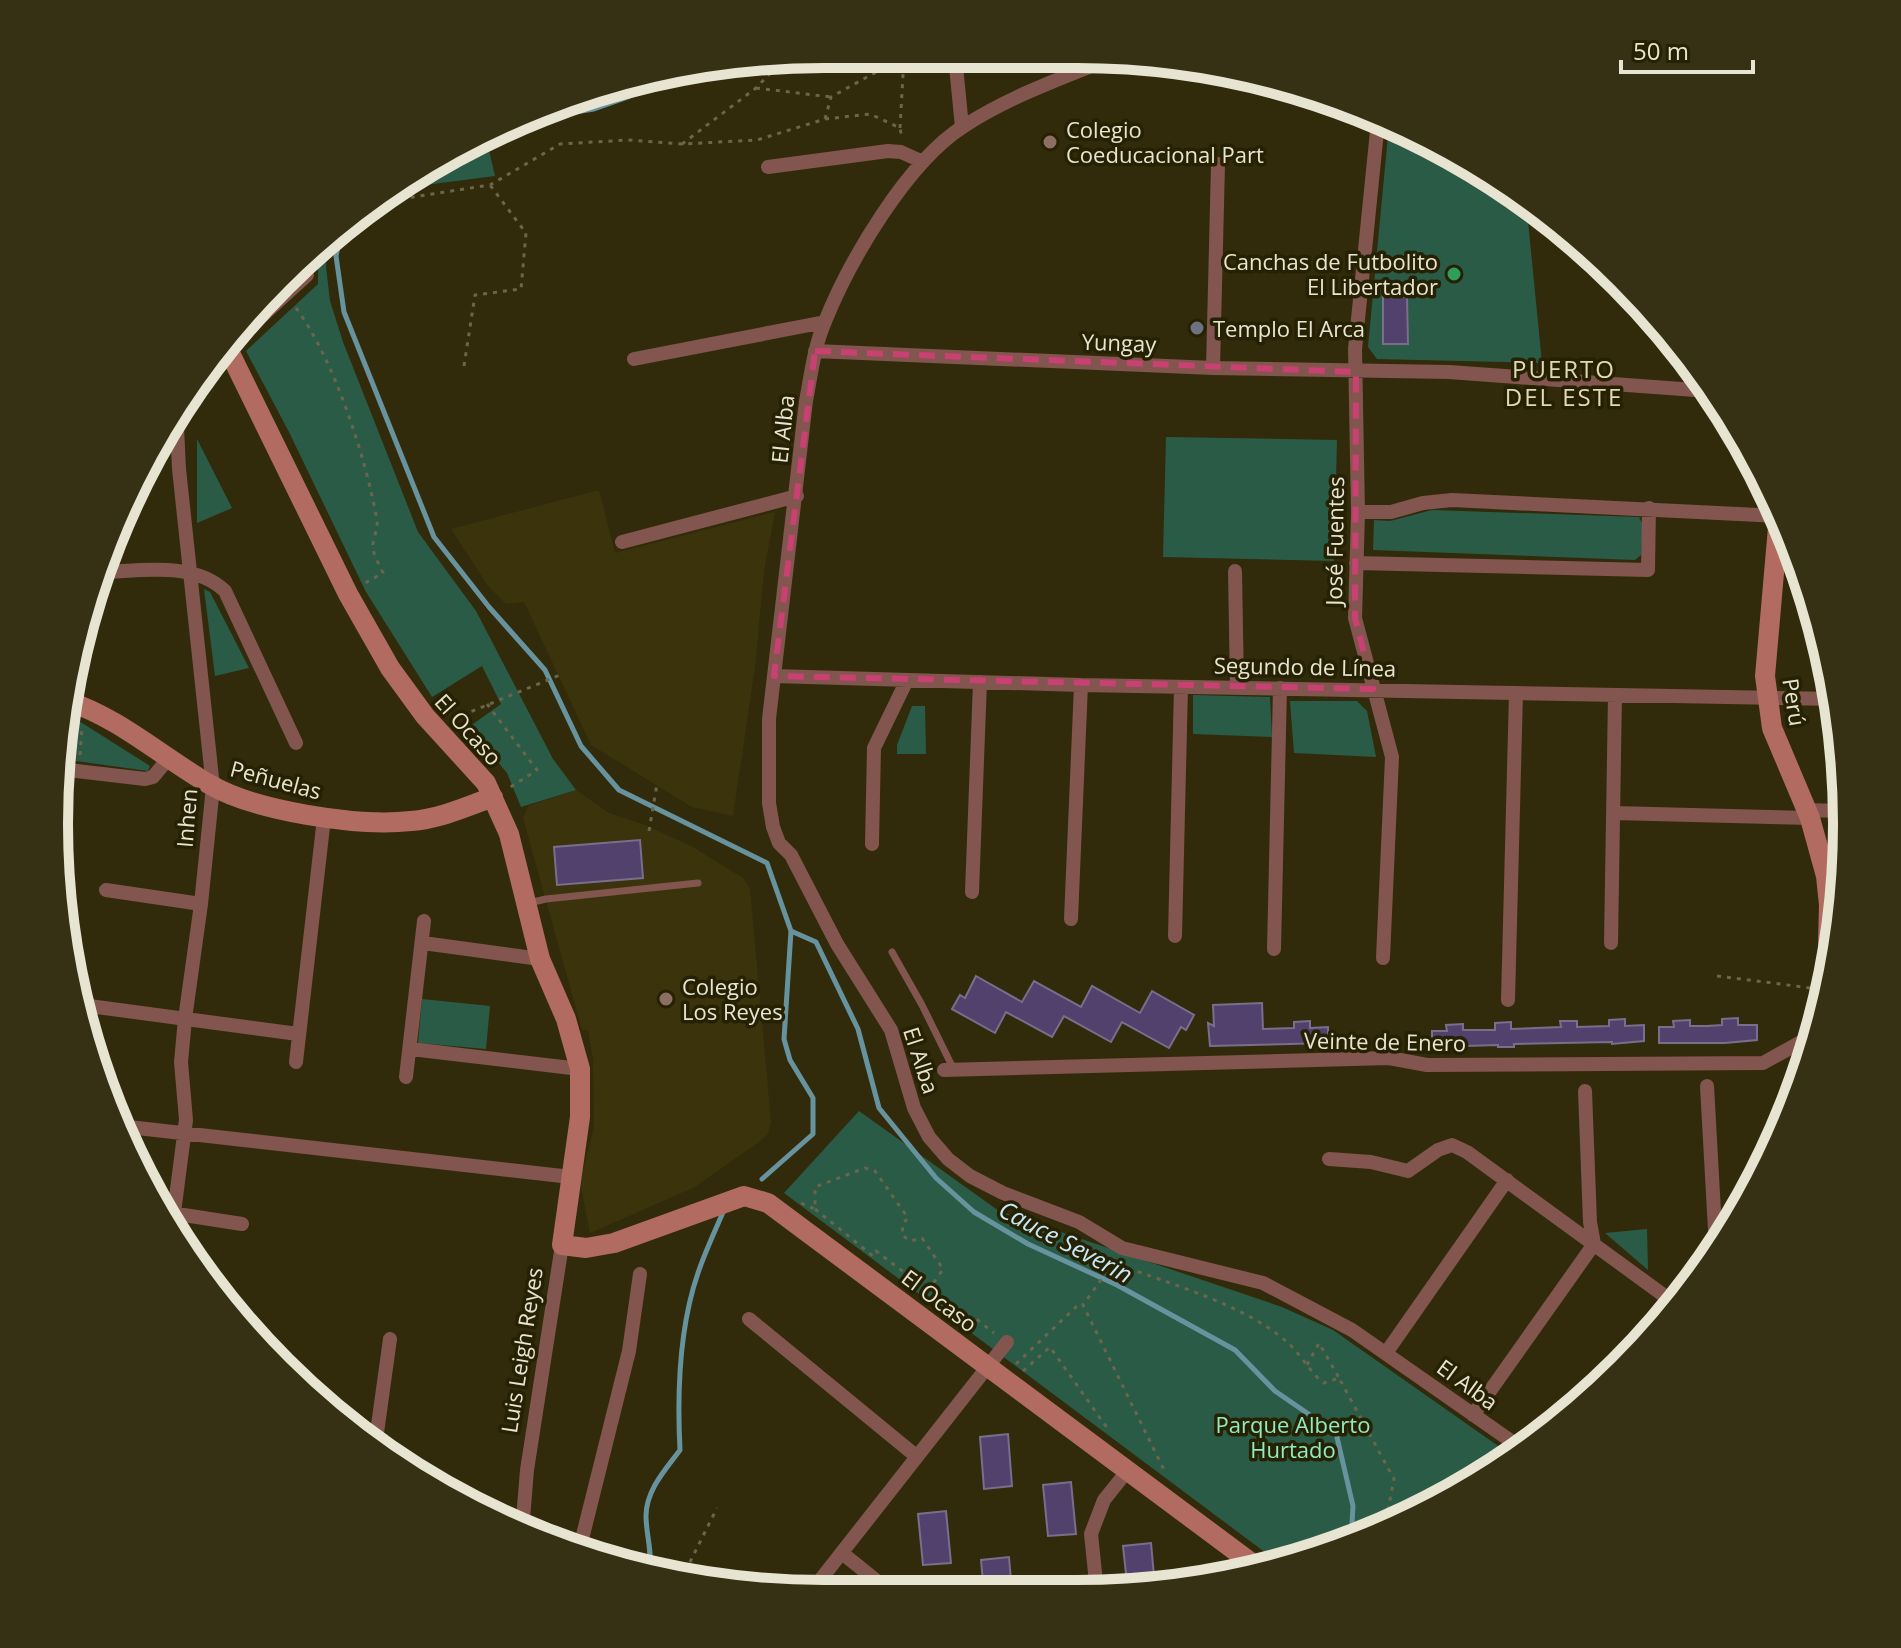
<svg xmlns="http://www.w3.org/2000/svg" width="1901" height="1648" font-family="'Open Sans',sans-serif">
<rect width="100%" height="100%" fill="#312b0c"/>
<path fill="#3b330b" d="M 599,490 L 615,553 L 775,512 L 764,571 L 755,667 L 733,816 L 692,807 L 591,745 L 524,602 L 506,604 L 488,586 L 451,529 Z
M 576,790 L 609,813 L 645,825 L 693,847 L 743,878 L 750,889 L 771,1122 L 768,1134 L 759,1142 L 695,1187 L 590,1233 L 580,1182 L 594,1127 L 593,1060 L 588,1030 L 582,1030 L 523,818 L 528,806 Z"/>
<path fill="#2a5b47" d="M 1389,125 L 1418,134 L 1526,201 L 1542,363 L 1377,359 L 1368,347 Z
M 485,133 L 495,176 L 402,188 L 483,134 Z
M 328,237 L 326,267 L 330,301 L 343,342 L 418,532 L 476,611 L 553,759 L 576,790 L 521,807 L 507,773 L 469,727 L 501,704 L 482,666 L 432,697 L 366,592 L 289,432 L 246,351 L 318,284 L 318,244 Z
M 1166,437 L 1337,440 L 1334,561 L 1163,557 Z
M 197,439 L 232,508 L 197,523 Z
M 1432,510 L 1639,517 L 1643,525 L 1641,555 L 1635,560 L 1373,550 L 1374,520 L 1390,521 Z
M 204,589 L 210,592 L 249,668 L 215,676 Z
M 1193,695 L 1270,697 L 1272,737 L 1193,734 Z
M 1290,701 L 1357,701 L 1367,711 L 1376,757 L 1294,753 Z
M 912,706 L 925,706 L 926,754 L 897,754 L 897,745 Z
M 79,721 L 150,766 L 148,771 L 76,761 Z
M 422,999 L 490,1006 L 486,1049 L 418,1043 Z
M 859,1111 L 999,1211 L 1282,1307 L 1333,1330 L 1511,1455 L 1462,1491 L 1324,1553 L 1278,1562 L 784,1193 Z
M 1647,1229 L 1648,1270 L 1605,1233 Z"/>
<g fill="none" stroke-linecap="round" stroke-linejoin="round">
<path stroke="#67939f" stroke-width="5" d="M 517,121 L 594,109 L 628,97 L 666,75
M 342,228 L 336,256 L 344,312 L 434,537 L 489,607 L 545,670 L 581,746 L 619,790 L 767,863 L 791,931 L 784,1039 L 790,1060 L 813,1098 L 813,1134 L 762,1179
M 791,931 L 816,942 L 858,1029 L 879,1108 L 936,1178 L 974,1212 L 1028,1244 L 1117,1285 L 1235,1350 L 1275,1391 L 1336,1433 L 1353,1506 L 1351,1541
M 649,1572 C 653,1553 646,1535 646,1516 C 646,1490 666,1469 680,1450 C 677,1392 679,1328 698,1273 C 705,1252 715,1231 724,1210"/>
</g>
<path fill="#52406d" stroke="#796e8c" stroke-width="2" d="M 1383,297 L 1407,297 L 1408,344 L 1383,344 Z
M 640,840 L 643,878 L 557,885 L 554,847 Z
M 976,976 L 1022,1002 L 1034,981 L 1081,1007 L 1092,986 L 1140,1013 L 1152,991 L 1194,1015 L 1186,1030 L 1181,1027 L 1169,1048 L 1122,1022 L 1111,1042 L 1064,1016 L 1052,1037 L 1006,1012 L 995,1033 L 952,1009 L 960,995 L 965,998 Z
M 1262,1003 L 1263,1029 L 1294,1028 L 1294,1022 L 1310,1021 L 1310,1028 L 1328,1027 L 1328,1043 L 1210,1046 L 1208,1023 L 1214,1026 L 1213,1005 Z
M 1738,1018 L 1738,1025 L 1757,1025 L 1757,1040 L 1725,1043 L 1659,1043 L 1659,1027 L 1674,1027 L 1673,1021 L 1690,1020 L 1690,1026 L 1707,1026 L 1722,1025 L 1722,1019 Z
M 1625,1019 L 1625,1026 L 1644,1025 L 1644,1041 L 1612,1044 L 1612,1042 L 1514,1044 L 1514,1047 L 1498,1047 L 1498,1045 L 1432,1047 L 1432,1031 L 1447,1031 L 1446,1025 L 1463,1024 L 1463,1030 L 1495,1030 L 1495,1023 L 1511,1022 L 1511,1029 L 1561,1027 L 1560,1021 L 1577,1021 L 1577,1027 L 1609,1026 L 1609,1020 Z
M 1008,1434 L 1012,1486 L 984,1489 L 980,1437 Z
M 1071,1482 L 1076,1534 L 1048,1536 L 1043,1485 Z
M 946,1511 L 951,1563 L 923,1565 L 918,1514 Z
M 1151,1543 L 1155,1587 L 1128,1592 L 1123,1546 Z
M 1009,1557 L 1012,1593 L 984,1593 L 981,1560 Z"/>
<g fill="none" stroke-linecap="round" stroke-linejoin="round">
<path stroke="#6b664b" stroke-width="3" stroke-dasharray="4 6" stroke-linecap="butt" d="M 756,88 L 831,97
M 825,119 L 831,97 L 905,56
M 900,128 L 904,57
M 682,144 L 756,88 L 784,59
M 381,202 L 490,185 L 560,144 L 628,140 L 682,144 L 757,140 L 825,119 L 870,114 L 900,128 L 902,138
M 310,260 L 311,251
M 296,308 C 334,359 366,458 377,520 C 378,529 374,536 373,544 C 372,553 379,564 383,573 L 365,583
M 464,366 L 475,295 L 521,289 L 526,233 L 490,185
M 487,704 L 537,770 L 509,788
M 453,719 L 560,675
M 80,755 L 82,727
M 649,831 L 657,784
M 1717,976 L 1811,988
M 801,1203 L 815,1209 L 815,1187 L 865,1168 L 875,1171 L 908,1218 L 903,1223 L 902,1235 L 910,1241 L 922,1238 L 943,1269 L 928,1291 L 970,1324 L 968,1327
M 815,1209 L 873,1256 L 876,1251 L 927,1290
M 1113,1263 L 1083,1305 L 1166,1474
M 1119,1265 C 1171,1284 1245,1305 1287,1342 C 1301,1354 1309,1372 1324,1383 L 1339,1378 L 1394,1479 L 1385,1526
M 970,1324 L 975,1318 L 994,1333
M 1016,1364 L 1079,1304 L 1083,1305
M 1307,1365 L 1319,1343 L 1339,1378
M 1023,1371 L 1050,1347 L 1110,1432
M 1269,1551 L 1283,1561
M 681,1580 L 717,1508"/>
<path stroke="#82554e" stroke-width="7" d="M 529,903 L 546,899 L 698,883
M 892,952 L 922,1005 L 954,1070"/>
<path stroke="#82554e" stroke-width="14" d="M 955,56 L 962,127
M 1109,59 C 1059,79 1009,97 964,126 C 907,162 849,261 824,324 C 814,348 811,375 806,401 L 769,719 L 769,803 L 773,827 L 779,843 L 791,855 L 837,944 L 891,1030 L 914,1108 L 929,1137 L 948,1159 L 970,1176 L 1003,1193 L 1079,1222 L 1122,1248 L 1263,1283 L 1352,1330 L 1521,1448
M 1378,121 L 1355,349 L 1358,512 L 1355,618 L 1392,757 L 1383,958
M 768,167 L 888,151 L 901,152 L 923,162
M 815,351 L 1213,368 L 1449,372 L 1709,391
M 634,359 L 825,322
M 1213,368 L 1218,164
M 195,386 L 216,367 L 240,336 L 307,275
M 1358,512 L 1391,512 L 1423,503 L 1452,500 L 1779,516
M 622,542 L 797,496
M 1356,563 L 1648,570 L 1649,508
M 1235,571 L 1237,686
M 101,572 C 141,571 194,561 225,591 L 296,743
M 774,676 L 1081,685 L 1835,699
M 58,794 L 61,776 L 68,770 L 145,779 L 153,777 L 168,759
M 1806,810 L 1843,811
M 1614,813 L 1810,818
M 872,844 L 874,748 L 907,680
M 106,890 L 201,904
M 972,892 L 980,682
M 1071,919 L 1081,685
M 1175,936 L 1181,687
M 423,943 L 540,959
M 1611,943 L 1615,695
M 1274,949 L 1280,688
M 1508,1000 L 1516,693
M 82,1005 L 298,1034
M 411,1049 L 580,1069
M 296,1062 L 324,818
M 944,1070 L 1389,1058 L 1427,1065 L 1763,1063 L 1817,1033
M 406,1077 L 424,921
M 1707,1086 L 1716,1248
M 120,1126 L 571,1177
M 1329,1159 L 1371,1162 L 1408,1171 L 1438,1150 L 1452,1145 L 1467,1152 L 1677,1305
M 158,1211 L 242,1224
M 172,1228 L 186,1120 L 181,1062 L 185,1019 L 201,904 L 213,787 L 179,469 L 177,427 L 181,411
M 749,1319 L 916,1456
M 1386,1353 L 1507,1180
M 1473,1415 L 1594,1244 L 1590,1222 L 1585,1091
M 375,1447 L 390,1339
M 522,1531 L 527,1470 L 562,1245
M 579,1551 L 629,1351 L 640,1274
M 842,1553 L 893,1594
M 1097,1592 L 1091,1534 L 1104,1500 L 1128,1470
M 810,1593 L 1007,1342"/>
<path stroke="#b26b61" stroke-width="20" d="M 225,343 L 348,594 L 390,668 L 425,716 L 486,783 L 509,834 L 540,959 L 566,1019 L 580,1069 L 580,1117 L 562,1245 L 586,1248 L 614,1243 L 744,1196 L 768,1203 L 1257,1567
M 1779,516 L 1765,676 L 1772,728 L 1810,818 L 1826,876 L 1829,905 L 1827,984
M 67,701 C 118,717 162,757 209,784 C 254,811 358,827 411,821 C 439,819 466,807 493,797"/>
</g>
<path fill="none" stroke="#c94173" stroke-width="6" stroke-dasharray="16 10" stroke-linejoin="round" d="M 815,351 L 1356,372 L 1355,618 L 1373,689 L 774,676 Z"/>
<g fill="#8d6e63" stroke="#272103" stroke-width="3">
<circle cx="1050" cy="142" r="8"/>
<circle cx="666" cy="999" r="8"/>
</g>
<circle fill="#2e9e5b" stroke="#272103" stroke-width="3" cx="1454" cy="274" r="8"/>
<circle fill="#6b7280" stroke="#272103" stroke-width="3" cx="1197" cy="328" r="8"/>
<g text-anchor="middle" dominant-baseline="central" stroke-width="7" stroke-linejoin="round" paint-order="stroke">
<g font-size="22" fill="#e7e4d2" stroke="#272103" text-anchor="start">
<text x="1066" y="129">Colegio<tspan x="1066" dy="25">Coeducacional Part</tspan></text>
<text x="1438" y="261" text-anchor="end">Canchas de Futbolito<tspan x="1438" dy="25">El Libertador</tspan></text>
<text x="1213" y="328">Templo El Arca</text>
<text x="682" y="986">Colegio<tspan x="682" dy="25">Los Reyes</tspan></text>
</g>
<g font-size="22" fill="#e7e4d2" stroke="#272103">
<text transform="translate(1119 342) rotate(2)">Yungay</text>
<text transform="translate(782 429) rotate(-84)">El Alba</text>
<text transform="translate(1334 541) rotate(-89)">José Fuentes</text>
<text transform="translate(1305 666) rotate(1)">Segundo de Línea</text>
<text transform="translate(1795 702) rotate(81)">Perú</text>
<text transform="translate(469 729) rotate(48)">El Ocaso</text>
<text transform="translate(276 779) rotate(15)">Peñuelas</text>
<text transform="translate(186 818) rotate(-85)">Inhen</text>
<text transform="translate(1385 1041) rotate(1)">Veinte de Enero</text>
<text transform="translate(922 1060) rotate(72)">El Alba</text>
<text transform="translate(940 1300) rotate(37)">El Ocaso</text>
<text transform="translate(521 1350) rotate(-81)">Luis Leigh Reyes</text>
<text transform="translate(1468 1384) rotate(36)">El Alba</text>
</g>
<g font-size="22" fill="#8eebc2" stroke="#272103">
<text x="1293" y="1424">Parque Alberto<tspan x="1293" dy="25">Hurtado</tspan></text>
</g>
<g font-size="24" letter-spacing="2" fill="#e0d9b6" stroke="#272103">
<text x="1564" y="368">PUERTO<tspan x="1564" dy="28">DEL ESTE</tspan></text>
</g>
<g font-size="24" font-style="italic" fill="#c6e9f8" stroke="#272103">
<text transform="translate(1066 1241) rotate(28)">Cauce Severin</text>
</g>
</g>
<path d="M0 0H1901V1648H0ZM824 68H1077A756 756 0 0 1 1833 824V824A756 756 0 0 1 1077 1580H824A756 756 0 0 1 68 824V824A756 756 0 0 1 824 68Z" fill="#363114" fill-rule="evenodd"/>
<path fill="none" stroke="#e7e4d2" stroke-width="10" d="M824 68H1077A756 756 0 0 1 1833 824V824A756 756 0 0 1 1077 1580H824A756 756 0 0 1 68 824V824A756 756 0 0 1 824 68Z"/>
<path d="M1621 60v12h132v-12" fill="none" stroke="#e7e4d2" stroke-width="4"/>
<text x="1633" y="60" font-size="24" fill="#e7e4d2" stroke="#272103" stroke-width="6" paint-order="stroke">50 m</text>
</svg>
